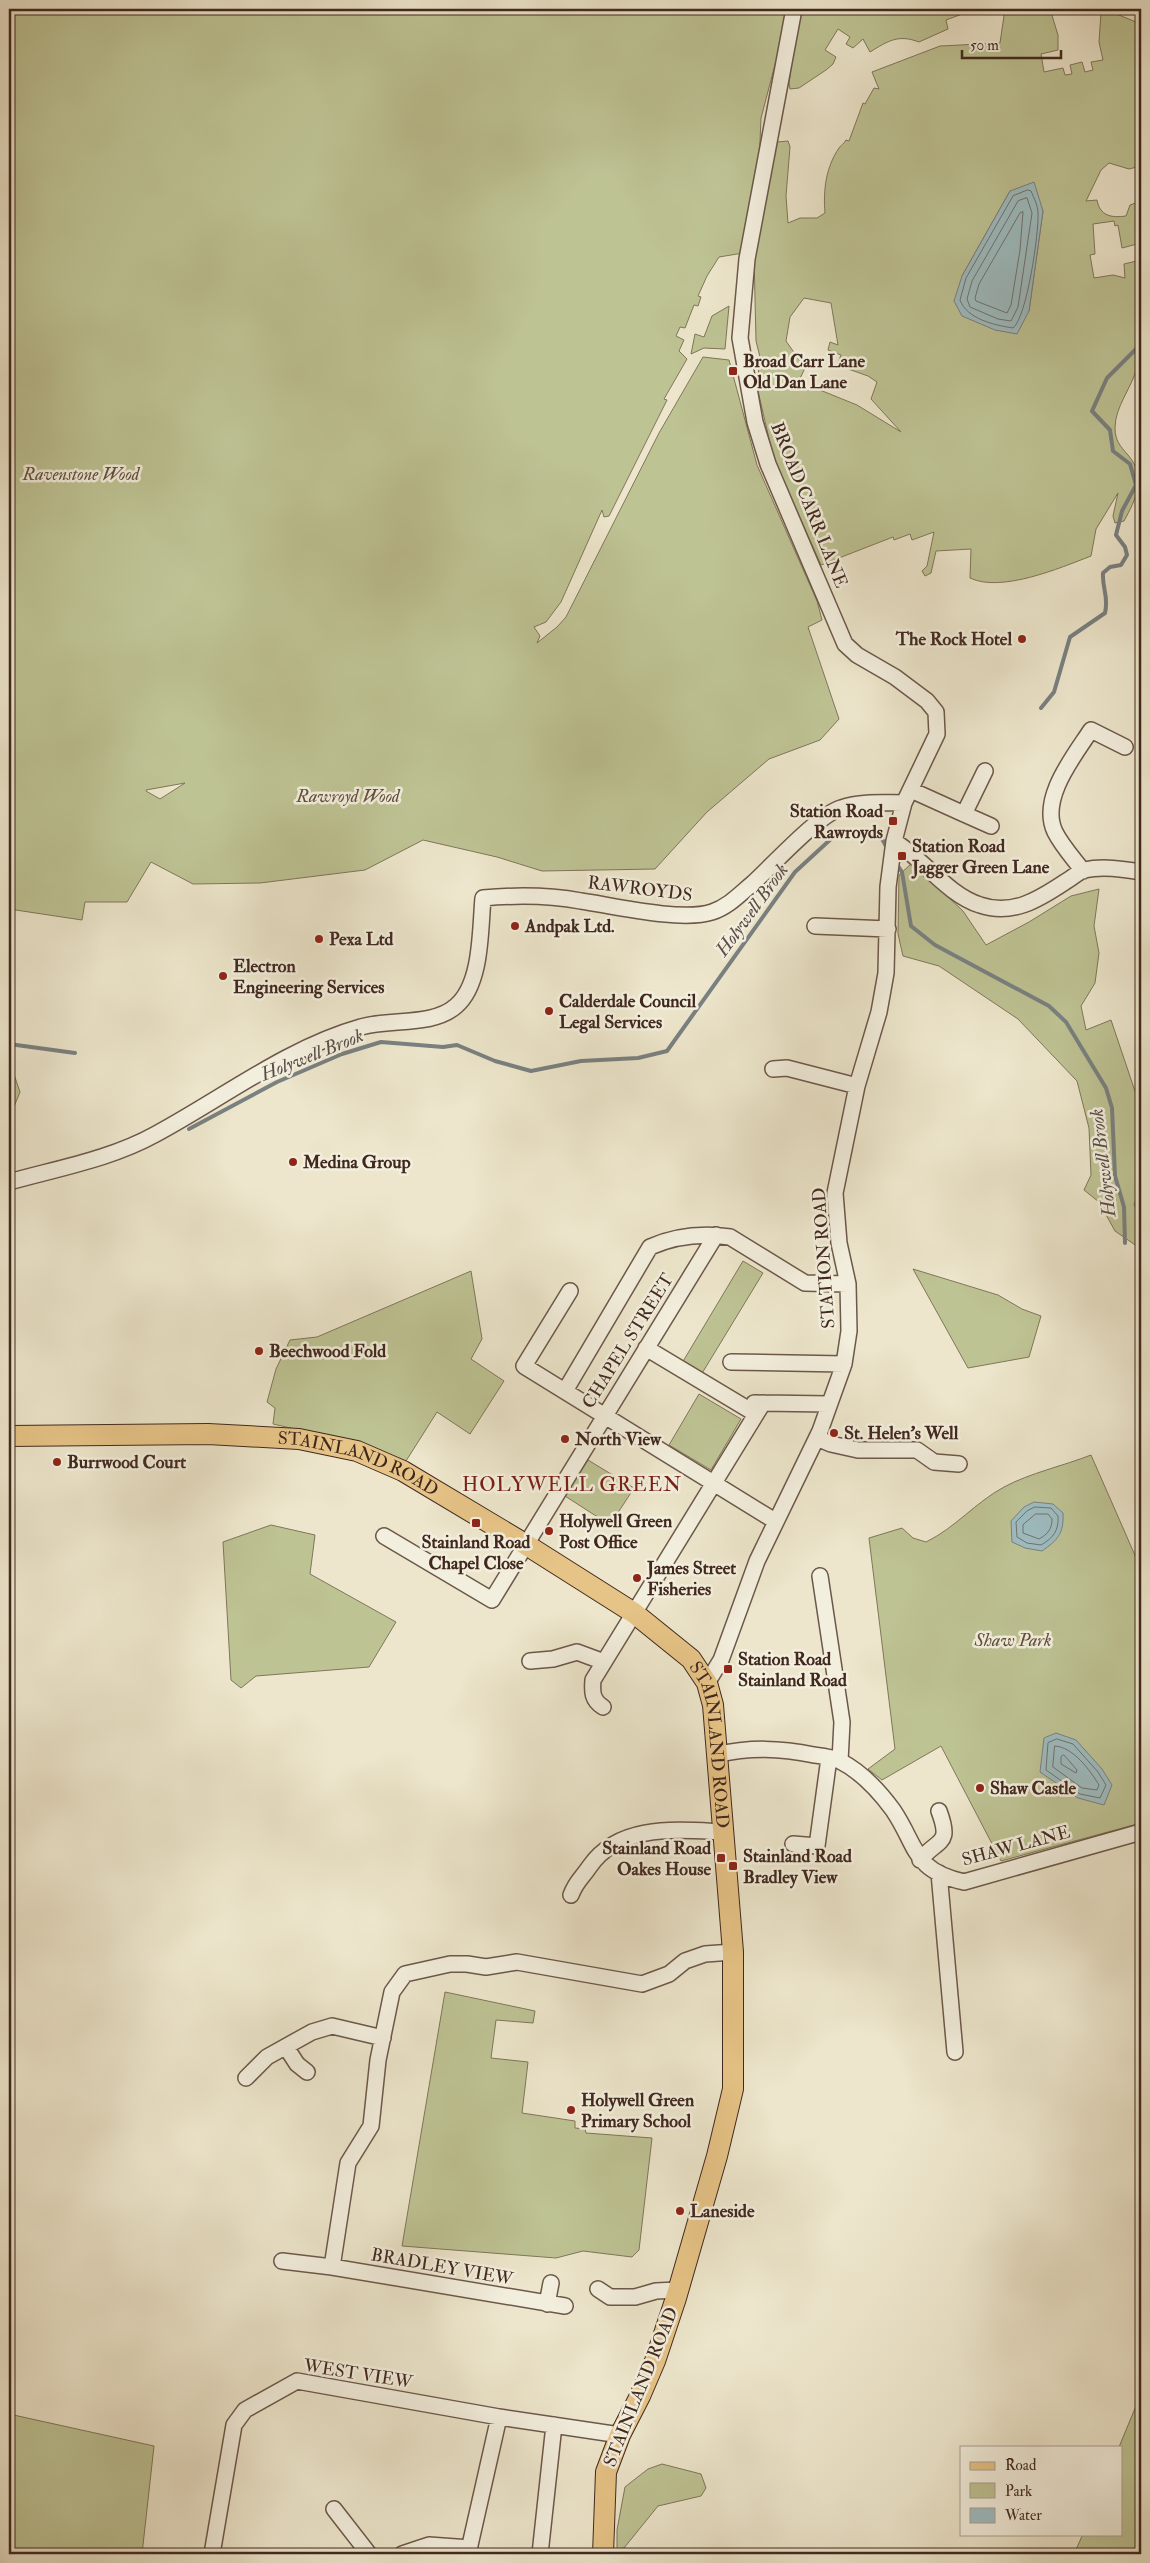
<svg xmlns="http://www.w3.org/2000/svg" width="1150" height="2563" font-family="'IM FELL Double Pica',serif">
<rect width="100%" height="100%" fill="#ede6cc"/>
<filter id="stains"><feTurbulence type="fractalNoise" baseFrequency=".004" numOctaves="4"/><feColorMatrix values="0 0 0 0 .2 0 0 0 0 .09 0 0 0 0 .02 0 0 0 .5 -.17"/></filter>
<radialGradient id="worn" r=".72"><stop offset=".6" stop-color="#630" stop-opacity="0"/><stop offset="1" stop-color="#630" stop-opacity=".3"/></radialGradient>
<path fill="#bec394" stroke="#80765a" fill-rule="evenodd" d="M 9,9 L 786,9 L 782,38 L 761,118 L 759,165 L 743,253 L 719,257 L 707,276 L 698,296 L 701,297 L 698,306 L 694,305 L 685,328 L 680,327 L 676,336 L 684,340 L 679,351 L 687,359 L 664,399 L 667,400 L 609,516 L 604,517 L 602,510 L 561,602 L 546,622 L 534,627 L 540,636 L 537,643 L 557,627 L 566,617 L 659,433 L 703,357 L 729,360 L 757,465 L 817,601 L 822,620 L 808,627 L 839,719 L 820,740 L 769,759 L 707,812 L 655,869 L 542,871 L 497,857 L 423,840 L 365,870 L 260,883 L 193,884 L 151,862 L 127,902 L 85,902 L 82,920 L 9,909 L 9,856 L 12,851 L 9,850 ZM 185,783 L 160,799 L 146,791 L 146,790 Z
M 799,9 L 976,9 L 946,20 L 948,29 L 919,42 C 898,34 888,41 870,52 L 863,39 L 853,48 L 846,44 L 850,37 L 838,29 L 825,50 L 836,57 L 833,64 L 826,70 L 799,88 L 790,89 L 789,83 Z
M 1005,9 L 1050,9 L 1058,35 L 1058,50 L 1041,54 L 1044,72 L 1063,68 L 1065,75 L 1072,74 L 1070,65 L 1082,62 L 1085,72 L 1093,70 L 1091,62 L 1103,60 L 1099,42 L 1101,13 L 1109,11 L 1141,24 L 1141,166 L 1129,169 L 1109,163 L 1101,170 L 1086,201 L 1097,200 C 1100,216 1111,218 1126,216 L 1130,205 L 1141,201 L 1141,243 L 1122,248 L 1118,225 L 1115,226 L 1114,221 L 1093,224 L 1095,254 L 1090,255 L 1094,278 L 1113,275 L 1125,278 L 1124,264 L 1141,260 C 1141,295 1147,334 1137,367 C 1132,388 1115,406 1115,428 C 1115,440 1120,446 1128,455 C 1147,477 1136,499 1124,521 L 1115,523 L 1113,516 L 1118,493 L 1096,529 L 1091,556 C 1060,568 1001,593 970,578 L 971,549 L 936,551 L 931,573 L 925,576 L 922,571 L 927,566 L 934,532 L 912,540 L 910,534 L 894,540 L 893,537 L 821,565 L 774,460 L 755,378 L 762,379 L 758,377 L 760,357 L 756,341 L 754,256 L 777,142 L 788,141 L 790,147 L 786,196 L 788,223 L 800,218 L 817,218 L 825,213 C 823,190 826,167 839,148 C 841,145 844,144 846,140 L 849,141 L 863,103 L 865,104 L 874,88 L 879,89 L 872,72 L 940,46 L 1000,43 ZM 1010,191 L 1043,211 L 1029,311 L 962,276 ZM 804,298 L 831,303 L 838,345 L 830,342 L 828,350 L 841,355 L 837,365 L 868,376 L 877,382 L 871,399 L 901,432 L 857,405 L 815,388 L 797,385 L 805,368 L 786,341 L 790,317 Z
M 729,306 L 725,349 L 704,348 L 691,354 L 695,334 L 704,337 L 712,316 Z
M 912,863 L 963,911 L 986,945 L 1029,922 L 1071,896 L 1099,889 L 1094,926 L 1099,953 L 1095,983 L 1081,1006 L 1086,1030 L 1111,1020 L 1141,1109 L 1141,1184 L 1134,1205 L 1141,1216 L 1141,1249 L 1115,1231 L 1099,1202 L 1084,1190 L 1091,1175 L 1089,1128 L 1077,1081 L 1018,1019 L 939,966 L 903,956 L 898,934 L 899,875 Z
M 9,1060 L 20,1092 L 9,1119 Z
M 743,1261 L 763,1273 L 701,1375 L 682,1363 Z
M 913,1269 L 998,1295 L 1022,1309 L 1041,1316 L 1029,1357 L 968,1368 Z
M 471,1271 L 482,1339 L 471,1359 L 504,1381 L 470,1434 L 437,1412 L 406,1461 L 366,1445 L 273,1424 L 275,1408 L 267,1402 L 276,1369 L 290,1340 L 317,1337 Z
M 699,1394 L 741,1419 L 711,1470 L 669,1445 Z
M 1091,1455 L 1141,1569 L 1141,1823 L 1001,1861 L 941,1746 L 882,1780 L 868,1769 L 895,1749 L 869,1538 L 902,1528 L 913,1538 L 926,1542 C 955,1528 976,1502 1004,1487 C 1030,1473 1063,1466 1091,1455 Z
M 588,1460 L 634,1488 L 610,1525 L 565,1496 Z
M 271,1525 L 315,1535 L 310,1574 L 396,1622 L 369,1667 L 256,1676 L 241,1688 L 231,1680 L 223,1542 Z
M 445,1992 L 535,2011 L 533,2023 L 496,2020 L 491,2058 L 528,2062 L 522,2113 L 575,2121 L 575,2128 L 585,2129 L 586,2133 L 652,2138 L 639,2250 L 632,2257 L 583,2251 L 556,2258 L 402,2246 Z
M 1141,2394 L 1141,2554 L 1074,2554 L 1083,2534 L 1121,2534 L 1121,2447 L 1119,2447 Z
M 9,2414 L 154,2446 L 142,2554 L 9,2554 Z
M 662,2464 L 701,2474 L 706,2488 L 701,2496 L 658,2506 L 624,2548 L 617,2549 L 617,2530 L 625,2487 L 648,2469 Z"/>
<path fill="#9ebdc2" stroke="#798181" d="M 1034,182 L 1043,211 L 1029,311 L 1017,334 L 995,330 L 962,316 L 954,301 L 962,276 L 1010,191 Z
M 1034,1502 L 1053,1504 L 1063,1513 C 1064,1533 1058,1540 1042,1551 L 1025,1548 L 1012,1542 L 1011,1521 L 1024,1507 Z
M 1056,1733 L 1076,1740 L 1102,1769 L 1112,1785 L 1104,1805 L 1078,1798 L 1040,1772 L 1044,1738 Z"/>
<g fill="none" stroke-linecap="round" stroke-linejoin="round">
<path stroke="#707270" stroke-width="1" d="M 1028,190 L 1031,191 C 1034,198 1038,206 1038,213 C 1039,233 1027,317 1013,328 C 994,325 967,319 960,300 L 966,278 L 1013,196 Z
M 1027,198 L 1032,213 L 1018,307 L 1011,321 L 998,319 L 970,307 L 967,299 L 972,281 L 1018,201 Z
M 1023,212 L 1020,250 L 1011,305 L 1007,313 L 976,301 L 975,298 L 979,284 L 1020,213 Z
M 1035,1507 L 1051,1508 L 1058,1516 C 1059,1531 1053,1538 1041,1545 L 1027,1543 L 1017,1537 L 1016,1522 L 1027,1511 Z
M 1036,1514 L 1048,1514 L 1052,1519 C 1052,1529 1048,1534 1039,1539 L 1023,1533 L 1023,1525 Z
M 1057,1739 L 1073,1744 L 1098,1772 L 1106,1785 L 1100,1798 L 1080,1794 L 1046,1770 L 1048,1743 Z
M 1055,1746 C 1073,1747 1090,1770 1099,1785 L 1097,1790 L 1082,1788 L 1053,1767 Z
M 1064,1755 L 1077,1770 L 1076,1773 L 1061,1764 L 1061,1757 Z"/>
<path stroke="#798181" stroke-width="4" d="M 1041,708 L 1054,692 L 1070,637 L 1105,613 C 1109,596 1102,589 1103,573 L 1110,567 L 1121,565 L 1127,555 L 1125,547 L 1116,535 L 1122,511 L 1136,485 L 1130,464 L 1113,451 L 1110,430 L 1092,411 L 1107,378 L 1141,344
M 896,863 L 902,872 L 911,926 L 935,945 L 1049,1006 L 1066,1022 L 1106,1088 L 1112,1108 L 1115,1176 L 1124,1207 L 1125,1243
M 9,1044 L 75,1053
M 189,1129 L 277,1082 L 342,1054 L 381,1042 L 443,1047 L 457,1045 L 495,1061 L 531,1071 L 581,1061 L 638,1058 L 667,1051 L 795,872 L 832,838 L 881,837 L 887,848"/>
<defs>
<path id="minor" d="M 911,790 L 964,814 L 985,771
M 964,814 L 991,826
M 894,841 C 923,859 948,895 980,905 C 1012,916 1038,900 1065,882 C 1071,879 1078,872 1084,870 C 1103,866 1122,869 1141,872
M 1083,871 C 1074,859 1062,846 1055,832 C 1039,799 1074,756 1091,730 L 1125,747
M 815,926 L 888,929
M 773,1069 L 787,1068 L 857,1086
M 9,1182 C 59,1168 111,1159 156,1134 C 223,1098 287,1048 361,1027 C 390,1018 432,1027 456,1006 C 482,984 480,930 483,898 C 516,895 548,895 581,901 C 614,906 682,922 712,912 C 728,907 740,894 752,884 C 772,866 818,815 841,808 C 862,801 883,803 904,803
M 570,1291 L 524,1366 L 775,1521
M 646,1348 L 756,1414
M 731,1362 L 844,1364
M 565,1391 L 650,1247 C 675,1236 702,1233 730,1237 L 805,1283 L 848,1284
M 754,1403 L 829,1404
M 817,1438 L 831,1444 L 858,1450 L 917,1450 L 934,1462 L 959,1464
M 384,1536 L 492,1600 L 716,1235
M 820,1576 L 842,1722 L 840,1761
M 530,1661 L 553,1659 L 577,1652 L 604,1662
M 707,1683 L 721,1660 L 757,1561 L 820,1431 L 844,1364 L 849,1331 L 848,1284 L 839,1243 L 835,1193 L 857,1086 L 879,1012 L 886,973 L 888,887 L 894,841 L 904,803 L 937,734 L 936,712 L 927,701 L 895,677 L 857,655 L 845,644 L 768,464 L 755,422 L 740,338 L 747,259 L 794,9
M 603,1707 C 592,1700 592,1692 593,1680 L 763,1403
M 716,1755 C 750,1747 780,1748 814,1755 C 823,1756 833,1757 840,1761 C 862,1772 879,1791 893,1810 C 918,1847 912,1870 964,1882 L 1141,1832
M 793,1844 L 817,1846 L 829,1758
M 920,1860 C 938,1838 952,1846 939,1811
M 939,1873 L 955,2052
M 571,1895 C 576,1881 582,1878 590,1866 C 620,1823 678,1830 725,1832
M 286,2047 L 297,2064 L 307,2072
M 246,2078 L 267,2057 L 312,2032 L 332,2026 L 383,2038
M 282,2261 L 332,2267 L 565,2306
M 332,2267 L 348,2163 L 371,2126 L 378,2060 L 392,1992 L 405,1974 L 450,1964 L 467,1964 L 486,1967 L 517,1962 L 642,1984 L 669,1974 L 685,1961 L 705,1954 L 733,1952
M 598,2289 L 610,2297 L 635,2297 L 656,2291 L 677,2290
M 547,2304 L 551,2283
M 334,2509 L 369,2554
M 212,2554 L 234,2425 L 245,2410 L 297,2381 L 499,2417 L 620,2435
M 402,2554 L 429,2545 L 470,2548
M 468,2554 L 499,2417
M 540,2554 L 554,2425"/>
<g id="major">
<path id="s1" d="M 9,1436 L 208,1434 L 299,1439 L 357,1451 L 403,1471 L 525,1544 L 634,1613 L 691,1659 L 707,1683 L 713,1705 L 733,1952 L 733,2089 L 717,2156 L 676,2298 L 655,2361 L 640,2396 L 620,2435 L 606,2472 L 603,2554"/>
</g>
</defs>
<use href="#minor" stroke="#6c584a" stroke-width="18"/>
<use href="#major" stroke="#41281f" stroke-width="22"/>
<use href="#minor" stroke="#f3efde" stroke-width="15"/>
<use href="#major" stroke="#e6c386" stroke-width="20"/>
</g>
<g fill="#8f2418" stroke="#f3efde" stroke-width="2">
<rect x="728" y="366" width="10" height="10" rx="2.5"/>
<circle cx="1022" cy="639" r="5"/>
<rect x="888" y="816" width="10" height="10" rx="2.5"/>
<rect x="897" y="851" width="10" height="10" rx="2.5"/>
<circle cx="515" cy="926" r="5"/>
<circle cx="319" cy="939" r="5"/>
<circle cx="223" cy="976" r="5"/>
<circle cx="549" cy="1011" r="5"/>
<circle cx="293" cy="1162" r="5"/>
<circle cx="259" cy="1351" r="5"/>
<circle cx="834" cy="1433" r="5"/>
<circle cx="565" cy="1439" r="5"/>
<circle cx="57" cy="1462" r="5"/>
<rect x="471" y="1518" width="10" height="10" rx="2.5"/>
<circle cx="549" cy="1531" r="5"/>
<circle cx="637" cy="1578" r="5"/>
<rect x="723" y="1664" width="10" height="10" rx="2.5"/>
<circle cx="980" cy="1788" r="5"/>
<rect x="716" y="1853" width="10" height="10" rx="2.5"/>
<rect x="728" y="1861" width="10" height="10" rx="2.5"/>
<circle cx="571" cy="2110" r="5"/>
<circle cx="680" cy="2211" r="5"/>
</g>
<g text-anchor="middle" dominant-baseline="central" stroke-width="5" stroke-linejoin="round" paint-order="stroke">
<g font-size="18" font-weight="bold" fill="#41281f" stroke="#f3efde" text-anchor="start">
<text x="743" y="361">Broad Carr Lane<tspan x="743" dy="21">Old Dan Lane</tspan></text>
<text x="1012" y="639" text-anchor="end">The Rock Hotel</text>
<text x="883" y="811" text-anchor="end">Station Road<tspan x="883" dy="21">Rawroyds</tspan></text>
<text x="912" y="846">Station Road<tspan x="912" dy="21">Jagger Green Lane</tspan></text>
<text x="525" y="926">Andpak Ltd.</text>
<text x="329" y="939">Pexa Ltd</text>
<text x="233" y="966">Electron<tspan x="233" dy="21">Engineering Services</tspan></text>
<text x="559" y="1001">Calderdale Council<tspan x="559" dy="21">Legal Services</tspan></text>
<text x="303" y="1162">Medina Group</text>
<text x="269" y="1351">Beechwood Fold</text>
<text x="844" y="1433">St. Helen's Well</text>
<text x="575" y="1439">North View</text>
<text x="67" y="1462">Burrwood Court</text>
<text x="559" y="1521">Holywell Green<tspan x="559" dy="21">Post Office</tspan></text>
<text x="476" y="1542" text-anchor="middle">Stainland Road<tspan x="476" dy="21">Chapel Close</tspan></text>
<text x="647" y="1568">James Street<tspan x="647" dy="21">Fisheries</tspan></text>
<text x="738" y="1659">Station Road<tspan x="738" dy="21">Stainland Road</tspan></text>
<text x="990" y="1788">Shaw Castle</text>
<text x="711" y="1848" text-anchor="end">Stainland Road<tspan x="711" dy="21">Oakes House</tspan></text>
<text x="743" y="1856">Stainland Road<tspan x="743" dy="21">Bradley View</tspan></text>
<text x="581" y="2100">Holywell Green<tspan x="581" dy="21">Primary School</tspan></text>
<text x="690" y="2211">Laneside</text>
</g>
<g font-size="18" font-style="italic" fill="#604f3c" stroke="#f3efde">
<text x="81" y="474">Ravenstone Wood</text>
<text x="348" y="796">Rawroyd Wood</text>
<text x="1013" y="1640">Shaw Park</text>
</g>
<g font-size="18" fill="#41281f" stroke="#f3efde">
<text transform="translate(809 505) rotate(68)">BROAD CARR LANE</text>
<text transform="translate(640 889) rotate(7)">RAWROYDS</text>
<text transform="translate(824 1258) rotate(-94)">STATION ROAD</text>
<text transform="translate(628 1341) rotate(-58)">CHAPEL STREET</text>
<text stroke="none"><textPath href="#s1" startOffset="354">STAINLAND ROAD</textPath></text>
<text stroke="none"><textPath href="#s1" startOffset="834">STAINLAND ROAD</textPath></text>
<text transform="translate(1016 1846) rotate(-15)">SHAW LANE</text>
<text transform="translate(442 2267) rotate(10)">BRADLEY VIEW</text>
<text transform="translate(358 2374) rotate(9)">WEST VIEW</text>
<text transform="translate(641 2387) rotate(-68)">STAINLAND ROAD</text>
</g>
<g font-size="19" font-style="italic" fill="#584d48" stroke="#f3efde">
<text transform="translate(752 910) rotate(-54)">Holywell Brook</text>
<text transform="translate(312 1055) rotate(-22)">Holywell Brook</text>
<text transform="translate(1103 1163) rotate(-97)">Holywell Brook</text>
</g>
<g font-size="20" letter-spacing="1" fill="#7a1f14" stroke="#f3efde">
<text x="572" y="1484">HOLYWELL GREEN</text>
</g>
</g>
<rect width="1150" height="2563" fill="none" stroke="#ede6cc" stroke-width="30"/>
<rect x="10" y="10" width="1130" height="2543" fill="none" stroke="#41281f" stroke-width="2.5"/>
<rect x="15" y="15" width="1120" height="2533" fill="none" stroke="#41281f"/>
<rect x="960" y="2446" width="162" height="90" fill="#f3efde" stroke="#ac9f92"/>
<rect x="970" y="2462" width="25" height="8" fill="#e6c386" stroke="#ac9f92"/>
<text x="1005" y="2470" font-size="15" fill="#41281f">Road</text>
<rect x="970" y="2483" width="25" height="15" fill="#bec394" stroke="#ac9f92"/>
<text x="1005" y="2496" font-size="15" fill="#41281f">Park</text>
<rect x="970" y="2508" width="25" height="15" fill="#9ebdc2" stroke="#ac9f92"/>
<text x="1005" y="2520" font-size="15" fill="#41281f">Water</text>
<path d="M962 50v8h99v-8" fill="none" stroke="#41281f" stroke-width="2.5"/>
<text x="970" y="50" font-size="15" fill="#41281f" stroke="#f3efde" stroke-width="4" paint-order="stroke">50 m</text>
<rect width="100%" height="100%" filter="url(#stains)"/>
<rect width="100%" height="100%" fill="url(#worn)"/>
</svg>
